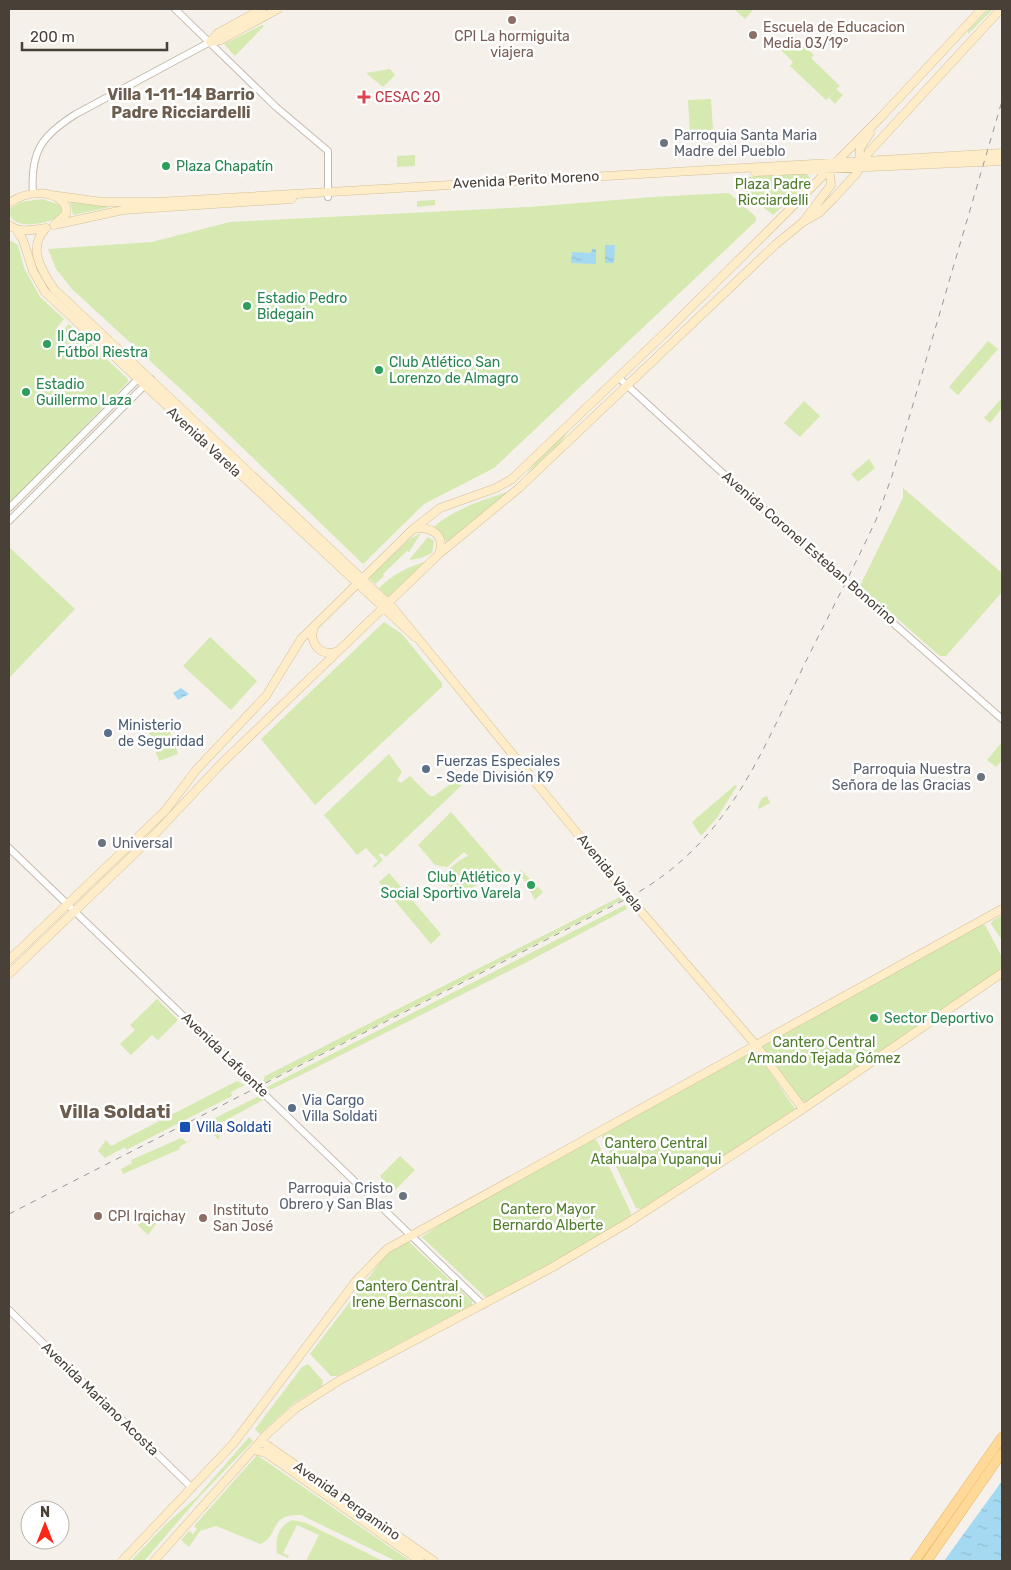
<svg xmlns="http://www.w3.org/2000/svg" width="1011" height="1570" font-family="Rubik,sans-serif">
<defs>
<pattern id="water-ripples" width="26" height="14" patternUnits="userSpaceOnUse" patternTransform="scale(1.25)"><rect width="26" height="14" fill="#a5d9f2"/><path d="M2 4q2-2 4 0t4 0M15 11q2-2 4 0t4 0" fill="none" stroke="#90bbd0"/></pattern>
</defs>
<rect width="100%" height="100%" fill="#f5f0e9"/>
<path fill="#d5e9b1" d="M 734,9 L 754,9 L 745,19 Z
M 989,9 L 993,9 L 968,34 L 968,31 Z
M 262,25 L 264,26 L 235,56 L 224,44 Z
M 791,33 L 814,55 L 811,58 L 840,86 L 836,89 L 843,95 L 835,104 L 829,98 L 835,91 L 826,100 L 790,66 L 793,62 L 777,46 Z
M 390,69 L 395,75 L 383,87 L 366,73 Z
M 711,99 L 713,130 L 690,132 L 688,100 Z
M 415,155 L 415,166 L 397,167 L 397,156 Z
M 805,172 L 810,178 L 811,181 L 773,215 L 733,182 L 735,178 Z
M 729,193 L 756,217 L 756,221 L 494,468 L 424,504 L 363,564 L 197,404 L 73,290 L 56,269 L 48,249 L 152,242 L 230,222 L 530,207 L 653,197 Z
M 42,199 L 60,205 L 62,211 L 59,217 C 46,224 9,232 9,209 L 21,202 Z
M 435,200 L 435,205 L 417,207 L 417,201 Z
M 70,201 L 110,207 L 73,215 Z
M 9,240 L 18,245 L 24,268 L 40,297 L 64,319 L 57,327 L 62,331 L 69,324 L 128,379 L 128,382 L 9,504 Z
M 988,341 L 998,349 L 958,395 L 949,387 Z
M 1001,399 L 1002,408 L 990,423 L 984,418 Z
M 804,401 L 820,416 L 800,437 L 784,423 Z
M 570,429 L 560,443 L 525,476 L 537,461 Z
M 869,459 L 875,468 L 858,482 L 851,474 Z
M 903,488 L 1002,573 L 1002,592 L 946,656 L 940,656 L 860,586 L 903,498 Z
M 507,492 L 508,493 L 447,542 L 435,526 C 456,508 481,501 507,492 Z
M 421,533 L 409,552 L 407,551 L 383,574 L 384,576 L 375,584 L 368,577 L 410,539 Z
M 428,537 L 434,541 L 432,553 L 421,558 L 409,560 Z
M 9,547 L 75,609 L 9,678 Z
M 428,561 L 388,597 L 379,588 C 395,573 407,567 428,561 Z
M 384,622 L 402,634 L 442,683 L 442,687 L 315,805 L 261,739 Z
M 210,637 L 257,681 L 231,710 L 183,666 Z
M 168,727 L 178,754 L 159,761 L 149,733 Z
M 1002,742 L 1002,760 L 996,767 L 987,760 Z
M 389,754 L 402,772 L 397,780 L 401,783 L 410,776 L 430,796 L 434,796 L 453,782 L 462,785 L 386,857 L 381,853 L 379,855 L 383,860 L 374,868 L 373,866 L 378,861 L 366,848 L 357,855 L 324,815 Z
M 735,785 L 737,786 L 716,819 L 701,836 L 692,822 Z
M 767,796 L 770,803 L 759,809 L 758,806 L 762,798 Z
M 451,812 L 502,871 L 494,879 L 488,874 L 464,897 L 458,896 L 440,876 L 460,860 L 468,856 L 464,852 L 447,867 L 435,865 L 418,845 Z
M 521,870 L 543,892 L 535,900 L 519,871 Z
M 389,873 L 441,934 L 431,944 L 379,882 Z
M 620,897 L 622,900 L 264,1083 L 263,1082 L 265,1076 Z
M 625,905 L 627,909 L 529,961 L 307,1072 L 270,1090 L 267,1087 Z
M 1002,915 L 1002,940 L 991,924 L 992,921 Z
M 980,925 L 985,925 L 1002,957 L 1002,969 L 808,1102 L 801,1101 L 763,1049 L 763,1046 Z
M 157,999 L 178,1020 L 158,1040 L 152,1035 L 131,1055 L 120,1044 L 135,1030 L 130,1025 Z
M 752,1051 L 757,1053 L 795,1109 L 641,1209 L 636,1208 L 602,1137 L 603,1134 Z
M 237,1081 L 245,1085 L 231,1092 L 232,1096 L 126,1150 L 125,1147 L 105,1158 L 98,1151 L 106,1140 L 111,1146 Z
M 259,1096 L 263,1100 L 221,1123 L 219,1140 L 213,1134 L 208,1134 L 207,1131 L 211,1129 L 207,1122 Z
M 198,1136 L 179,1147 L 180,1149 L 123,1174 L 121,1169 L 132,1163 L 131,1160 L 181,1138 L 187,1142 Z
M 591,1139 L 597,1141 L 631,1213 L 630,1217 L 562,1263 L 488,1297 L 485,1297 L 422,1237 L 448,1219 Z
M 400,1156 L 415,1170 L 394,1191 L 380,1176 Z
M 147,1215 L 156,1224 L 148,1235 L 138,1225 Z
M 407,1240 L 472,1301 L 472,1305 L 337,1376 L 331,1376 L 310,1354 L 385,1256 Z
M 308,1364 L 323,1381 L 322,1386 L 294,1403 L 260,1434 L 255,1429 L 302,1367 Z
M 249,1437 L 253,1441 L 200,1496 L 144,1561 L 131,1561 L 166,1524 L 197,1497 Z
M 257,1455 L 410,1561 L 396,1561 L 301,1515 C 268,1513 280,1536 260,1544 L 216,1526 L 200,1531 L 189,1547 L 181,1540 L 189,1531 L 193,1534 L 197,1529 L 194,1526 Z
M 292,1520 L 306,1523 L 383,1561 L 306,1561 L 319,1535 L 297,1525 L 283,1553 L 289,1556 L 288,1558 L 277,1553 C 275,1538 278,1527 292,1520 Z"/>
<path fill="url(#water-ripples)" d="M 605,245 L 615,245 L 614,263 L 605,263 Z
M 592,249 L 596,249 L 596,264 L 571,263 L 572,252 L 591,253 Z
M 181,688 L 189,694 L 178,700 L 173,693 Z
M 1002,1481 L 1002,1561 L 944,1561 Z"/>
<g fill="none" stroke-linecap="round" stroke-linejoin="round">
<defs>
<path id="tertiary" d="M 175,9 L 276,107 L 328,151 L 328,197
M 33,194 C 30,152 41,136 76,114 L 210,42
M 618,377 L 717,468 L 1002,719
M 9,508 L 140,377
M 9,521 L 151,379
M 9,848 L 483,1305
M 9,1310 L 192,1488"/>
<path id="secondary" d="M 210,42 L 221,40 L 278,9
M 210,42 L 218,33 L 262,9
M 859,163 L 860,148 L 870,133
M 755,172 L 1002,161
M 51,195 L 102,202 L 157,202 L 1002,153
M 9,203 C 25,192 54,187 66,207 L 66,214 L 56,223
M 804,221 L 831,185 L 829,165
M 9,225 C 19,233 33,230 46,228
M 54,225 L 123,210 L 292,199
M 46,228 C 27,247 41,270 54,289 L 394,609 L 639,909 L 755,1044 L 803,1109
M 16,229 L 23,240 L 33,271 L 45,292 L 415,637
M 413,529 C 431,526 446,534 439,554
M 314,627 C 308,643 321,658 338,651
M 9,960 L 165,811 L 197,769 L 266,696 L 301,639 L 412,530 L 440,508 L 496,488 L 512,479 L 670,328 L 776,223 L 881,117 L 982,9
M 9,974 L 155,834 L 220,765 L 439,554 L 519,488 L 775,245 L 803,222 L 819,213 L 833,199 L 856,174 L 869,152 L 1001,9
M 261,1441 L 434,1561
M 254,1450 L 266,1453 L 420,1561
M 122,1561 L 233,1444 L 356,1281 L 387,1249 L 1002,909
M 154,1561 L 267,1434 L 296,1408 L 340,1380 L 551,1268 L 629,1222 L 797,1113 L 1002,973"/>
<path id="primary" d="M 915,1561 L 1002,1437
M 927,1561 L 1002,1453"/>
</defs>
<use href="#tertiary" stroke="#c4baae" stroke-width="8"/>
<use href="#secondary" stroke="#d5c099" stroke-width="9"/>
<use href="#primary" stroke="#e6b566" stroke-width="10"/>
<use href="#tertiary" stroke="#fff" stroke-width="6"/>
<use href="#secondary" stroke="#ffedc9" stroke-width="8"/>
<use href="#primary" stroke="#ffd998" stroke-width="9"/>
<path stroke="#989898" stroke-width="1" stroke-dasharray="6 6" stroke-linecap="butt" d="M 9,1214 L 630,897 C 729,842 760,755 807,659 C 830,613 854,567 876,520 L 892,476 L 1002,101"/>
</g>
<g fill="#8d6e63" stroke="#fff" stroke-width="2">
<circle cx="512" cy="20" r="5"/>
<circle cx="753" cy="35" r="5"/>
<circle cx="98" cy="1216" r="5"/>
<circle cx="203" cy="1218" r="5"/>
</g>
<path fill="#e0444e" stroke="#fff" stroke-width="2" d="M361.5 89.5h5v5h5v5h-5v5h-5v-5h-5v-5h5z"/>
<g fill="#6b7280" stroke="#fff" stroke-width="2">
<circle cx="664" cy="143" r="5"/>
<circle cx="981" cy="777" r="5"/>
<circle cx="102" cy="843" r="5"/>
<circle cx="403" cy="1196" r="5"/>
</g>
<g fill="#2e9e5b" stroke="#fff" stroke-width="2">
<circle cx="166" cy="166" r="5"/>
<circle cx="247" cy="306" r="5"/>
<circle cx="47" cy="344" r="5"/>
<circle cx="379" cy="370" r="5"/>
<circle cx="26" cy="392" r="5"/>
<circle cx="531" cy="885" r="5"/>
<circle cx="874" cy="1018" r="5"/>
</g>
<g fill="#5c6f8a" stroke="#fff" stroke-width="2">
<circle cx="108" cy="733" r="5"/>
<circle cx="426" cy="769" r="5"/>
<circle cx="292" cy="1108" r="5"/>
</g>
<rect fill="#1a4fb4" stroke="#fff" stroke-width="2" x="179" y="1121" width="12" height="12" rx="2.5"/>
<g text-anchor="middle" dominant-baseline="central" stroke-width="5" stroke-linejoin="round" paint-order="stroke">
<g font-size="14" fill="#785e54" stroke="#fff" text-anchor="start">
<text x="763" y="27">Escuela de Educacion<tspan x="763" dy="16">Media 03/19°</tspan></text>
<text x="512" y="36" text-anchor="middle">CPI La hormiguita<tspan x="512" dy="16">viajera</tspan></text>
<text x="213" y="1210">Instituto<tspan x="213" dy="16">San José</tspan></text>
<text x="108" y="1216">CPI Irqichay</text>
</g>
<g font-size="14" fill="#be3a42" stroke="#fff" text-anchor="start">
<text x="375" y="97">CESAC 20</text>
</g>
<g font-size="14" fill="#5b616d" stroke="#fff" text-anchor="start">
<text x="674" y="135">Parroquia Santa Maria<tspan x="674" dy="16">Madre del Pueblo</tspan></text>
<text x="971" y="769" text-anchor="end">Parroquia Nuestra<tspan x="971" dy="16">Señora de las Gracias</tspan></text>
<text x="112" y="843">Universal</text>
<text x="393" y="1188" text-anchor="end">Parroquia Cristo<tspan x="393" dy="16">Obrero y San Blas</tspan></text>
</g>
<g font-size="14" fill="#27864d" stroke="#fff" text-anchor="start">
<text x="176" y="166">Plaza Chapatín</text>
<text x="257" y="298">Estadio Pedro<tspan x="257" dy="16">Bidegain</tspan></text>
<text x="57" y="336">Il Capo<tspan x="57" dy="16">Fútbol Riestra</tspan></text>
<text x="389" y="362">Club Atlético San<tspan x="389" dy="16">Lorenzo de Almagro</tspan></text>
<text x="36" y="384">Estadio<tspan x="36" dy="16">Guillermo Laza</tspan></text>
<text x="521" y="877" text-anchor="end">Club Atlético y<tspan x="521" dy="16">Social Sportivo Varela</tspan></text>
<text x="884" y="1018">Sector Deportivo</text>
</g>
<g font-size="14" fill="#494037" stroke="#fff">
<text transform="translate(526 180) rotate(-3)">Avenida Perito Moreno</text>
<text transform="translate(204 442) rotate(43)">Avenida Varela</text>
<text transform="translate(809 548) rotate(41)">Avenida Coronel Esteban Bonorino</text>
<text transform="translate(610 873) rotate(51)">Avenida Varela</text>
<text transform="translate(225 1055) rotate(44)">Avenida Lafuente</text>
<text transform="translate(100 1399) rotate(44)">Avenida Mariano Acosta</text>
<text transform="translate(347 1501) rotate(35)">Avenida Pergamino</text>
</g>
<g font-size="14" fill="#4f7c29" stroke="#fff">
<text x="773" y="184">Plaza Padre<tspan x="773" dy="16">Ricciardelli</tspan></text>
<text x="824" y="1042">Cantero Central<tspan x="824" dy="16">Armando Tejada Gómez</tspan></text>
<text x="656" y="1143">Cantero Central<tspan x="656" dy="16">Atahualpa Yupanqui</tspan></text>
<text x="548" y="1209">Cantero Mayor<tspan x="548" dy="16">Bernardo Alberte</tspan></text>
<text x="407" y="1286">Cantero Central<tspan x="407" dy="16">Irene Bernasconi</tspan></text>
</g>
<g font-size="14" fill="#4e5e75" stroke="#fff" text-anchor="start">
<text x="118" y="725">Ministerio<tspan x="118" dy="16">de Seguridad</tspan></text>
<text x="436" y="761">Fuerzas Especiales<tspan x="436" dy="16">- Sede División K9</tspan></text>
<text x="302" y="1100">Via Cargo<tspan x="302" dy="16">Villa Soldati</tspan></text>
</g>
<g font-size="14" fill="#164399" stroke="#fff" text-anchor="start">
<text x="196" y="1127">Villa Soldati</text>
</g>
<g font-size="16" font-weight="bold" fill="#6c5d4e" stroke="#fff">
<text x="181" y="94">Villa 1-11-14 Barrio<tspan x="181" dy="18">Padre Ricciardelli</tspan></text>
</g>
<g font-size="19" font-weight="bold" fill="#6c5d4e" stroke="#fff">
<text x="115" y="1111">Villa Soldati</text>
</g>
</g>
<rect width="1011" height="1570" fill="none" stroke="#494037" stroke-width="20"/>
<g transform="translate(45 1525)"><circle r="24" fill="#ffffff" stroke="#b6b3af"/>
<path d="M0-4L9 19L0 12L-9 19Z" fill="#fd2718"/>
<text y="-8" font-size="14" font-weight="bold" text-anchor="middle" fill="#494037">N</text>
</g>
<path d="M22 42v8h145v-8" fill="none" stroke="#494037" stroke-width="2.5"/>
<text x="30" y="42" font-size="15" fill="#494037" stroke="#ffffff" stroke-width="4" paint-order="stroke">200 m</text>
</svg>
